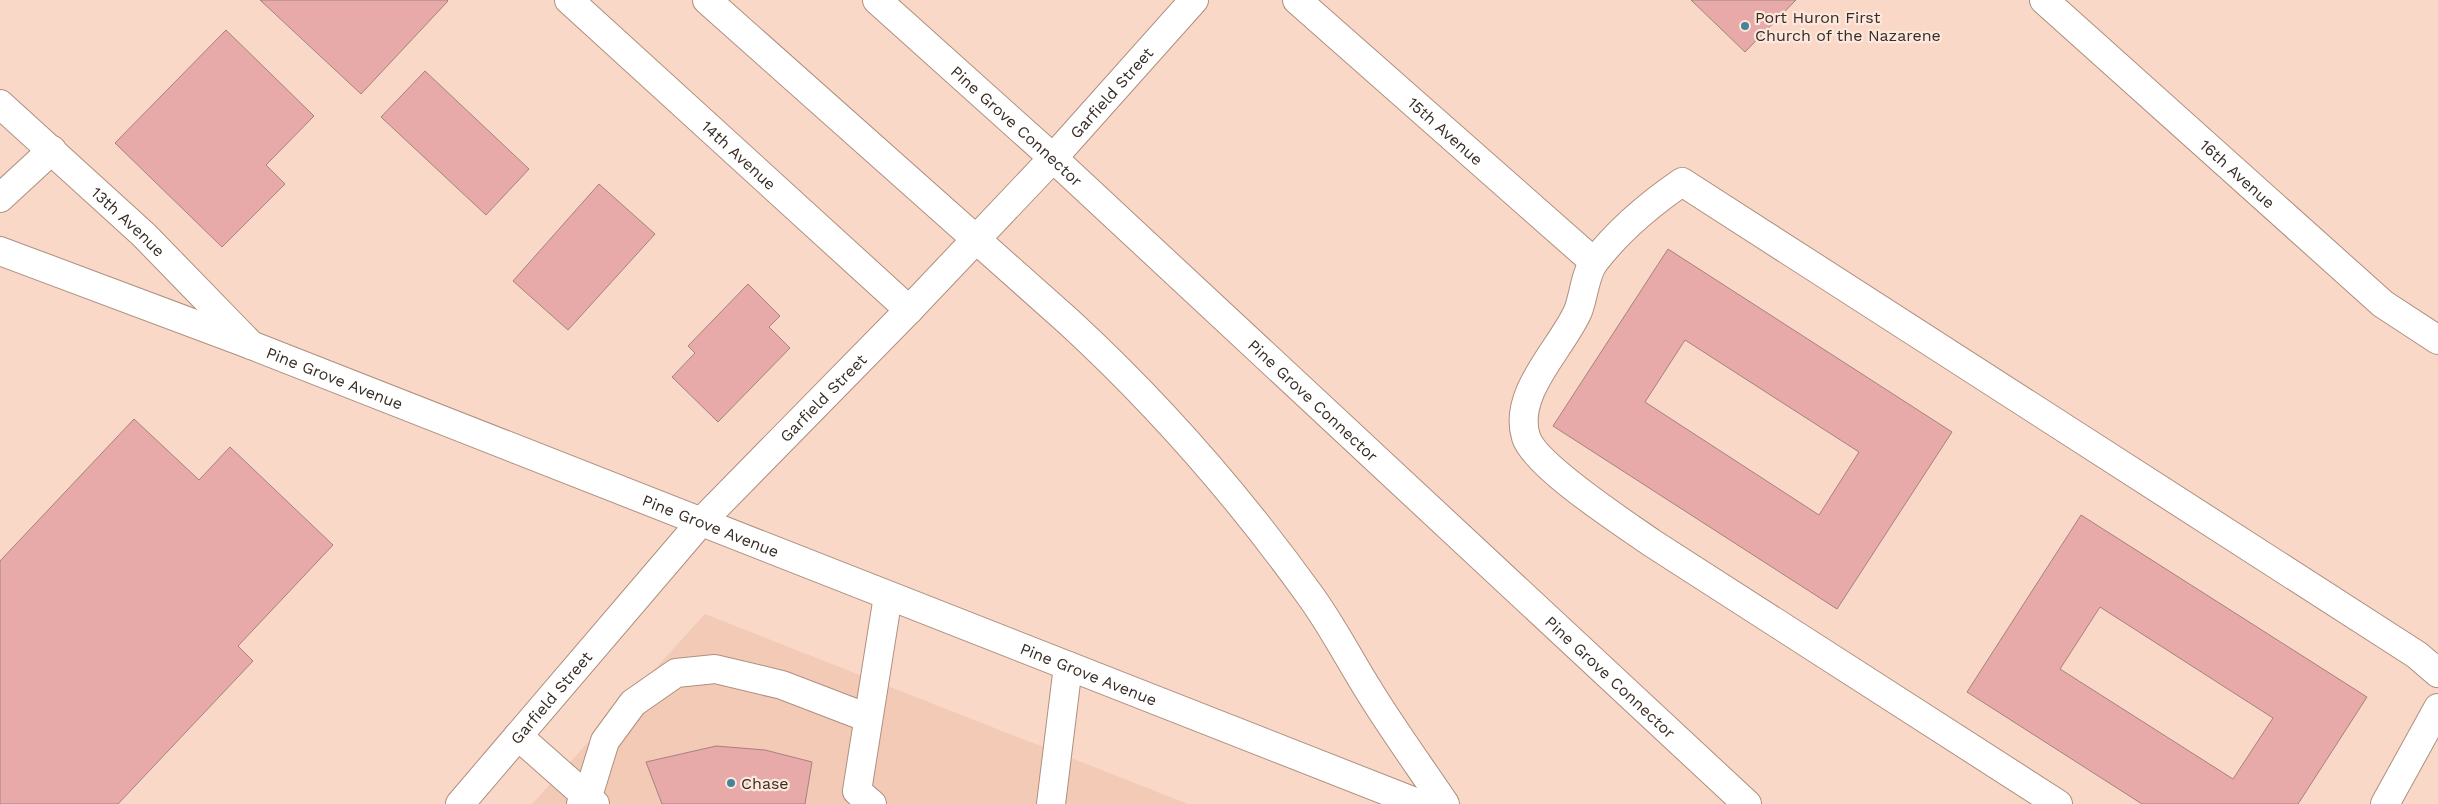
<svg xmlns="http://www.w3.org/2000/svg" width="2438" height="804" font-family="'Work Sans',sans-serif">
<rect width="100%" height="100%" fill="#fad8c7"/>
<path fill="#f3cab6" d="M 705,614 L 1188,804 L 532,804 Z"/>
<path fill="#e7aaa9" stroke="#a58180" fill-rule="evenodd" d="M 260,0 L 447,0 L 448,1 L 361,94 Z
M 1691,0 L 1796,0 L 1745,52 Z
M 226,30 L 314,116 L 266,165 L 285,184 L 222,247 L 115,143 Z
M 425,71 L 529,169 L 486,215 L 381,117 Z
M 599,184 L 655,234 L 568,330 L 513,281 Z
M 1668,249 L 1952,432 L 1837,609 L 1553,426 ZM 1685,340 L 1859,452 L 1819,515 L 1645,402 Z
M 748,284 L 780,316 L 769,327 L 790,348 L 718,422 L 672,377 L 695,353 L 688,346 Z
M 134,419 L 199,480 L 230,447 L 333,545 L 238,646 L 253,661 L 118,804 L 0,804 L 0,561 Z
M 2081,515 L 2367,697 L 2298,804 L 2142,804 L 1967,692 ZM 2100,607 L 2273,718 L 2233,779 L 2060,669 Z
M 716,746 L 765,750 L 812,762 L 805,804 L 662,804 L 646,762 Z"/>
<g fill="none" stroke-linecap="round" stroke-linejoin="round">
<defs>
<g id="minor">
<path id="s1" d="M 569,0 L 909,310"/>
<path id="s2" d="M 1297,0 L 1594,262"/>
<path id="s3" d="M 2044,0 L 2383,304 L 2438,340"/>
<path id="s4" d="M 0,104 L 144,235 L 251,345"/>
<path d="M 0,198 L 52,150"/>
<path d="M 518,736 L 595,804"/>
<path id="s5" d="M 460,804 L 700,523 L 909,310 L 1053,158 L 1194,0"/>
<path d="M 581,804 L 588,796 L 605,741 L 633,703 L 676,673 L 715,669 L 782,685 L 868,718"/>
<path d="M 872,804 L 857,791 L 888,596"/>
<path d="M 1051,804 L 1068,666"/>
<path d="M 2058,804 L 1652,543 C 1625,524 1535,466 1526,437 C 1512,393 1562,348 1578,311 C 1584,296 1585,273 1595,261 C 1619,230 1650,204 1682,182 L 2417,655 L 2438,673"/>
<path d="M 2385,804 L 2438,708"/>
</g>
<g id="major">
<path id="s6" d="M 0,251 L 251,345 L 1420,804"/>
</g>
<g id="highway">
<path d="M 707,0 L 1069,322 C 1159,405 1237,494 1309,594 C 1332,625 1350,661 1371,694 C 1394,731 1420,767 1445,804"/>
<path id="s7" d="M 877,0 L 1053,158 L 1747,804"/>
</g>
</defs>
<use href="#minor" stroke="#ae8f7f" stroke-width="30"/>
<use href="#major" stroke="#ae8f7f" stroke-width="30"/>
<use href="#highway" stroke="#ae8f7f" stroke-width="30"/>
<use href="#minor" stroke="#fff" stroke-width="28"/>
<use href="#major" stroke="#fff" stroke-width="28"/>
<use href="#highway" stroke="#fff" stroke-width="28"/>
</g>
<g fill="#458499" stroke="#fde8de" stroke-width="2">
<circle cx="1745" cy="26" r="5"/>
<circle cx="731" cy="783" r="5"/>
</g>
<g text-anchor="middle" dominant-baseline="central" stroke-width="4.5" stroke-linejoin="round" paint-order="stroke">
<g font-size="16" fill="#382c25" stroke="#fde8de" text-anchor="start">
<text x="1755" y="17">Port Huron First<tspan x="1755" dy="18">Church of the Nazarene</tspan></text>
<text x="741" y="783">Chase</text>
</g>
<g font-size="16" fill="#382c25" stroke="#fde8de">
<text stroke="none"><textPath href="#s5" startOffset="965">Garfield Street</textPath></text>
<text stroke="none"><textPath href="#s7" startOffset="188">Pine Grove Connector</textPath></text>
<text stroke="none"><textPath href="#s2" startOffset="198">15th Avenue</textPath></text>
<text stroke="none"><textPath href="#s1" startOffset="230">14th Avenue</textPath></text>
<text stroke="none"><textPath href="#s3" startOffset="260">16th Avenue</textPath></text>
<text stroke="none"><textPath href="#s4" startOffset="174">13th Avenue</textPath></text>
<text stroke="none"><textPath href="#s6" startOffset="358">Pine Grove Avenue</textPath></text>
<text stroke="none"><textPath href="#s5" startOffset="545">Garfield Street</textPath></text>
<text stroke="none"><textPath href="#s7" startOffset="592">Pine Grove Connector</textPath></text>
<text stroke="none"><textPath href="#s6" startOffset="762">Pine Grove Avenue</textPath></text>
<text stroke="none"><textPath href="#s6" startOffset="1168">Pine Grove Avenue</textPath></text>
<text stroke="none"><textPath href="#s7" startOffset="998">Pine Grove Connector</textPath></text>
<text stroke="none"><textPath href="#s5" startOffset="140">Garfield Street</textPath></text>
</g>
</g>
</svg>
